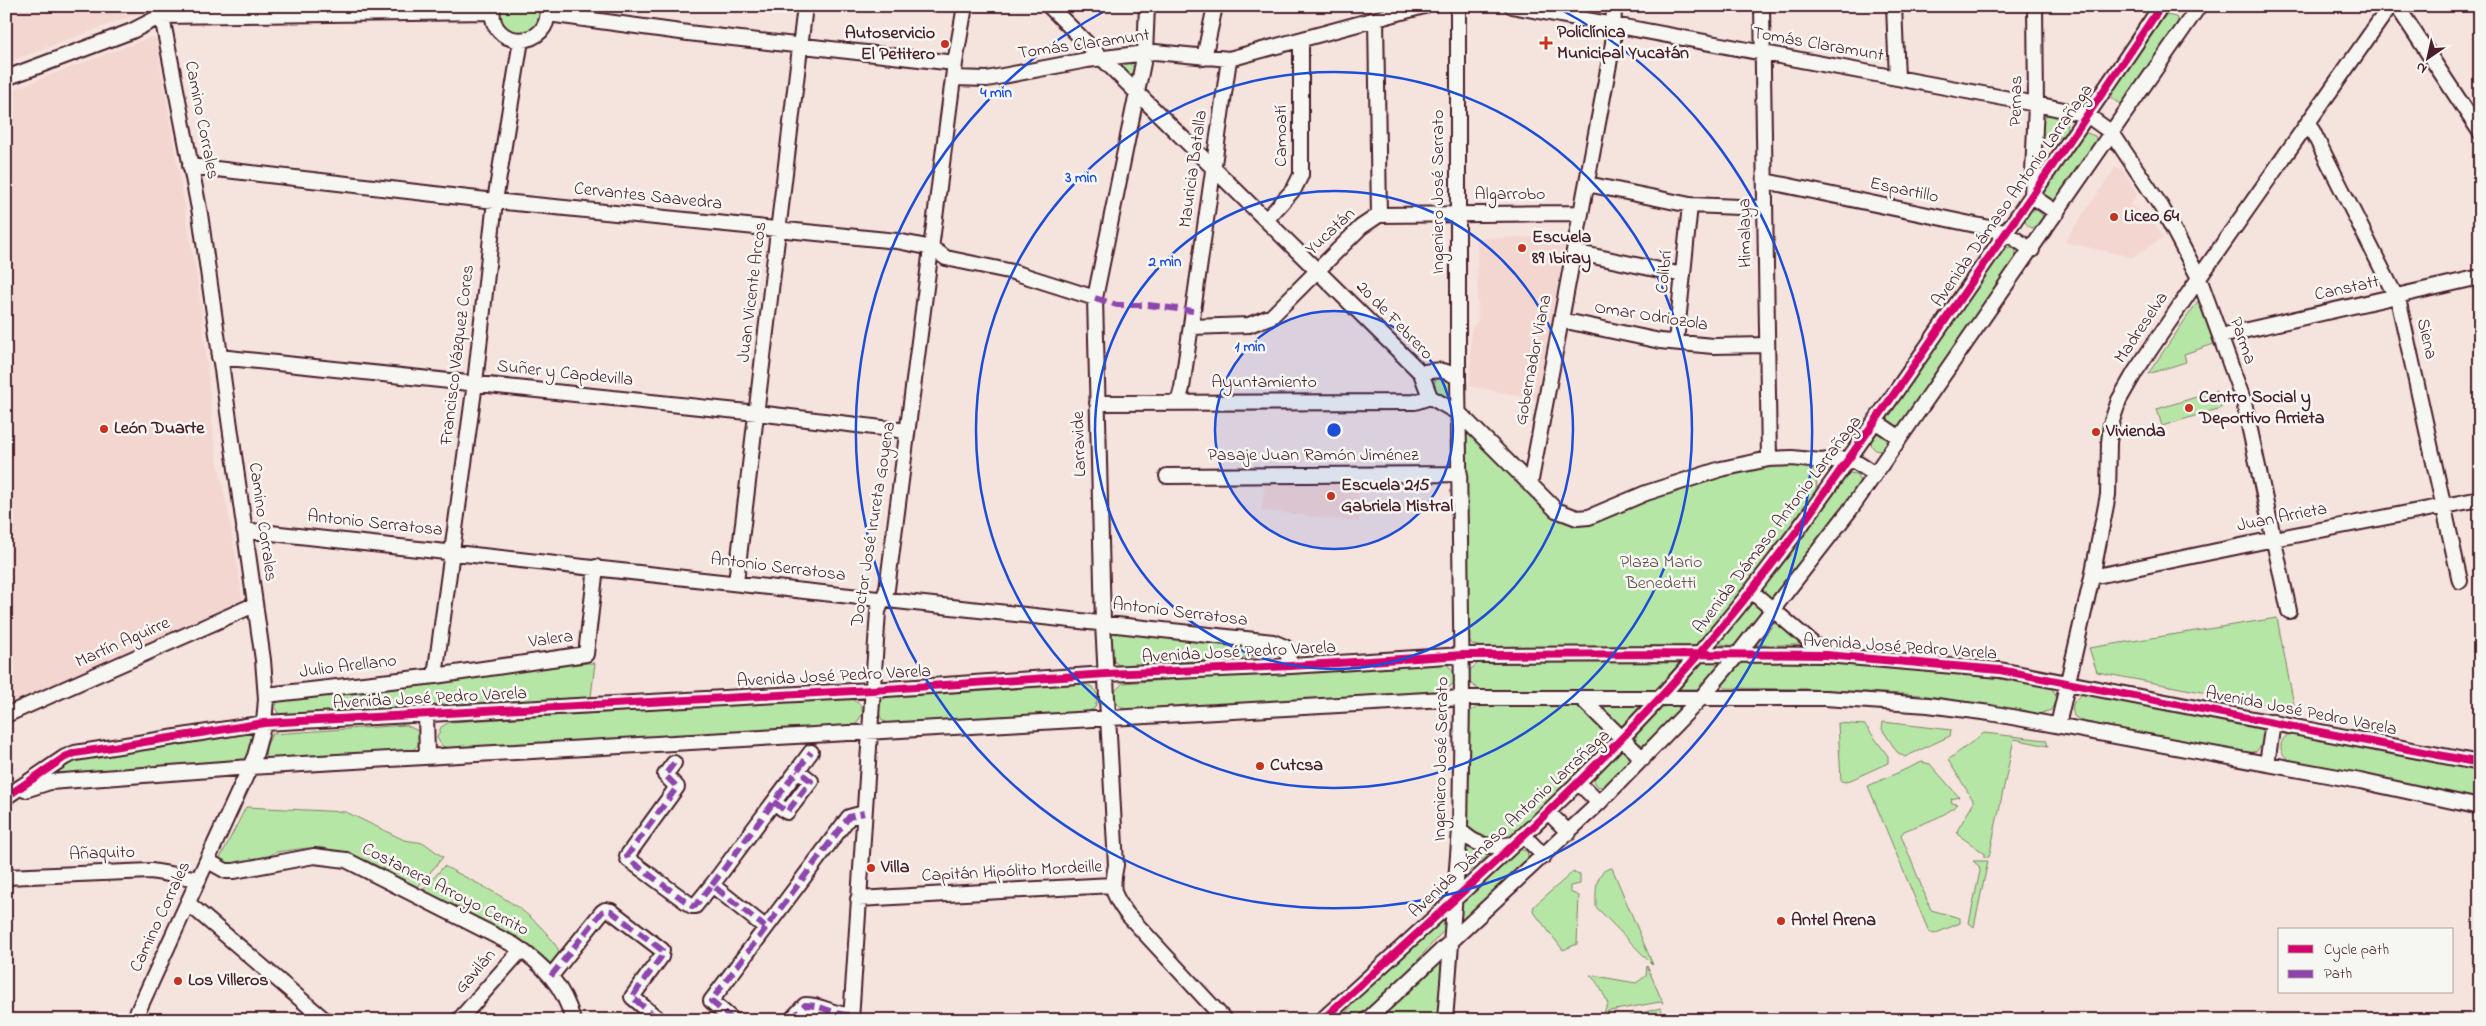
<svg xmlns="http://www.w3.org/2000/svg" width="2486" height="1026" font-family="'Indie Flower',sans-serif">
<rect width="100%" height="100%" fill="#f5e3de"/>
<filter id="ink" filterUnits="userSpaceOnUse"><feTurbulence type="fractalNoise" baseFrequency=".02" numOctaves="2"/><feDisplacementMap in="SourceGraphic" scale="10" xChannelSelector="R" yChannelSelector="G"/><feConvolveMatrix kernelMatrix="1 2 1 2 8 2 1 2 1" color-interpolation-filters="sRGB"/></filter>
<g filter="url(#ink)">
<path fill="#f4d6d0" d="M 6,6 L 147,6 L 144,11 L 6,63 Z
M 151,37 L 156,38 L 201,303 L 215,448 L 230,522 L 243,601 L 6,705 L 6,92 Z
M 2115,168 L 2122,168 L 2137,194 L 2130,205 L 2154,222 L 2163,238 L 2132,257 L 2064,242 Z
M 1560,237 L 1565,242 L 1538,400 L 1470,386 L 1471,330 L 1478,320 L 1477,238 Z
M 1265,483 L 1349,483 L 1349,492 L 1358,492 L 1359,522 L 1262,510 Z"/>
<path fill="#b5e6a5" stroke="#808268" d="M 496,6 L 542,6 L 541,24 L 522,38 L 501,29 Z
M 2166,15 L 2176,17 L 2179,23 L 2126,102 L 2122,104 L 2112,99 L 2113,90 Z
M 1128,62 L 1136,69 L 1132,77 L 1118,66 L 1119,63 Z
M2041 126a13 13 0 1 1 26 0a13 13 0 1 1-26 0Z
M 2084,132 L 2095,136 L 2097,143 L 2057,199 L 2054,201 C 2047,199 2043,196 2044,188 Z
M2025 219a9 9 0 1 1 18 0a9 9 0 1 1-18 0Z
M 2010,247 L 2015,249 L 2017,256 L 1902,425 L 1896,427 L 1888,423 L 1888,414 L 2003,249 Z
M 2198,301 L 2214,344 L 2184,354 L 2186,362 L 2148,374 Z
M1433 387a10 10 0 1 1 20 0a10 10 0 1 1-20 0Z
M 2216,391 L 2221,408 L 2162,426 L 2157,409 Z
M 1471,433 L 1562,519 L 1579,524 L 1702,478 L 1770,463 L 1812,464 L 1817,485 L 1814,497 L 1754,578 L 1695,646 L 1480,647 L 1472,644 L 1467,637 L 1465,437 Z
M1871 442a9 9 0 1 1 18 0a9 9 0 1 1-18 0Z
M 1849,473 L 1857,474 L 1861,485 L 1773,601 L 1760,591 L 1761,588 Z
M 1750,603 C 1757,603 1761,604 1763,612 L 1739,643 L 1735,646 L 1721,644 L 1720,638 Z
M 2277,618 L 2295,710 L 2097,672 L 2089,648 Z
M 1777,621 L 1805,645 L 1757,645 Z
M 1114,632 L 1277,648 L 1281,655 L 1120,666 L 1111,659 L 1110,638 Z
M 1745,660 L 1864,663 L 1936,670 L 2045,685 L 2053,690 L 2057,698 L 2051,710 L 2039,714 L 1922,695 L 1808,689 L 1724,688 L 1723,683 Z
M 1675,661 L 1678,663 L 1678,666 L 1655,690 L 1479,690 L 1469,682 L 1470,670 L 1478,663 Z
M 1717,661 L 1721,665 L 1698,689 L 1680,689 L 1679,686 L 1701,662 Z
M 1439,662 L 1448,665 L 1454,673 L 1454,683 L 1443,692 L 1127,710 C 1117,706 1114,701 1115,691 L 1123,683 Z
M 588,663 L 595,663 L 591,697 L 288,715 L 279,714 L 275,708 L 278,701 L 287,697 Z
M 1084,684 L 1093,687 L 1098,696 L 1095,708 L 1087,712 L 890,724 L 882,720 L 878,711 L 882,700 L 889,696 Z
M 2083,694 L 2254,726 L 2261,729 L 2264,740 L 2257,751 L 2248,753 L 2081,721 L 2074,716 C 2070,706 2074,699 2083,694 Z
M 850,698 L 861,705 L 863,713 L 856,724 L 850,726 L 451,749 L 442,746 L 437,738 L 441,727 L 450,722 Z
M 1676,705 L 1679,707 L 1679,712 L 1646,746 L 1636,742 L 1636,732 L 1661,706 Z
M 1479,706 L 1578,706 L 1607,730 L 1609,736 L 1605,745 L 1513,835 L 1497,842 C 1481,837 1469,836 1466,818 L 1468,717 L 1471,711 Z
M 1602,706 L 1640,705 L 1641,706 L 1622,727 L 1600,707 Z
M 1883,722 L 1951,730 L 1950,736 L 1905,757 L 1897,752 L 1882,729 Z
M 1838,723 L 1865,725 L 1888,756 L 1888,763 L 1846,782 L 1841,781 Z
M 406,725 L 418,731 C 422,742 418,748 408,752 L 265,759 L 266,747 L 272,734 Z
M 2294,732 L 2480,771 L 2480,799 L 2290,760 C 2276,753 2279,736 2294,732 Z
M 1984,733 L 2046,740 L 2048,746 L 2014,739 L 1989,857 L 1984,857 L 1984,853 L 1957,834 L 1958,829 L 1973,804 L 1973,800 L 1948,760 Z
M 246,734 L 254,735 L 248,761 L 37,782 L 67,764 L 84,758 Z
M 1622,747 L 1635,756 L 1609,786 L 1598,787 L 1594,781 L 1595,775 Z
M 1922,762 L 1930,764 L 1959,797 L 1951,799 L 1952,803 L 1958,804 C 1945,817 1921,824 1904,831 L 1901,835 L 1931,910 L 1960,918 L 1960,923 L 1934,934 L 1929,932 L 1868,786 Z
M 246,807 L 346,812 L 404,840 L 424,843 L 443,857 L 418,887 L 368,861 L 349,854 L 324,848 L 307,848 L 276,852 L 264,859 L 225,864 L 219,860 Z
M 1465,841 L 1492,852 L 1468,873 L 1463,869 Z
M 1517,849 L 1527,851 L 1529,861 L 1460,924 L 1461,902 Z
M 1973,861 L 1988,861 L 1974,927 L 1969,923 L 1980,871 L 1979,866 Z
M 444,866 C 489,890 537,909 562,956 L 552,969 L 532,949 L 514,938 L 423,890 Z
M 1612,868 L 1653,965 L 1596,907 C 1596,892 1594,870 1612,868 Z
M 1573,872 L 1580,874 L 1580,884 L 1570,886 L 1570,892 L 1579,896 L 1577,944 L 1563,950 L 1533,911 L 1534,906 Z
M 1445,916 L 1447,919 L 1445,929 L 1400,980 L 1357,1020 L 1340,1020 L 1364,990 Z
M 1441,961 L 1443,961 L 1444,964 L 1438,1020 L 1377,1020 Z
M 1647,966 L 1663,1003 L 1660,1002 L 1604,1012 L 1608,1004 C 1604,994 1598,982 1590,975 L 1636,983 L 1646,976 Z
M 1660,1008 L 1667,1020 L 1628,1018 L 1630,1016 Z"/>
<g fill="none" stroke-linecap="round" stroke-linejoin="round">
<defs>
<path id="minor" d="M 493,6 C 486,51 554,51 547,6
M 1049,6 L 1421,373 L 1430,397 L 1460,414 L 1556,510 L 1577,518 L 1589,517 L 1646,493 L 1721,469 L 1769,459 L 1792,458 L 1821,461 L 1849,458 L 1875,474
M 1147,6 L 1145,53 L 1095,298 L 1103,623 L 1116,865 C 1111,889 1112,894 1127,914 L 1225,1020
M 1512,6 L 2036,104 L 2087,115 L 2112,133 L 2162,208 L 2199,278 L 2244,402 L 2289,611
M 1762,6 L 1769,459
M 1894,6 L 1897,78
M 2035,6 L 2036,104 L 2032,196 L 2057,213
M 2397,6 L 2480,132
M 548,14 L 688,33 L 955,63
M 1376,19 L 1379,215
M 1204,58 L 1215,6
M 6,78 L 132,31 L 161,16 L 492,12
M 953,78 L 987,79 L 1087,60 L 1155,52 L 1229,59 L 1424,6
M 2308,122 L 2399,303 L 2460,581
M 190,166 L 495,201 L 897,241 L 932,248 L 946,258 L 1013,272 L 1095,298
M 1765,181 L 1990,228 L 2006,233 L 2032,250
M 1587,184 L 1690,205 L 1764,208
M 1379,215 L 1581,213
M 1266,220 L 1294,189 L 1301,175 L 1301,40
M 1574,252 L 1683,275
M 1561,320 L 1660,341 L 1713,346 L 1766,345
M 1191,327 L 1249,325 L 1272,316 L 1361,227 L 1379,215
M 2221,336 L 2480,277
M 1676,342 L 1690,205
M 219,357 L 757,413 L 907,431
M 1421,373 C 1435,369 1446,369 1458,378
M 1097,403 L 1415,402 L 1430,397
M 1178,403 L 1182,388 L 1229,59
M 1875,421 L 1900,438
M 1167,476 L 1460,474
M 1530,485 L 1613,43 L 1614,6
M 244,530 L 1273,642 L 1285,647 L 1291,666
M 2092,577 L 2274,539 L 2480,499
M 736,582 L 805,6
M 1751,591 L 1826,655
M 435,676 L 475,383 L 495,201 L 521,40
M 266,695 L 435,676 L 586,654 L 596,567
M 1581,698 L 1643,759
M 426,714 L 427,756
M 6,715 L 254,605
M 2058,725 L 2092,577 L 2108,495 L 2109,443 L 2111,424 L 2119,400 L 2135,372 L 2199,278 L 2390,6
M 674,763 L 665,775 L 677,787 L 627,856 L 628,859 L 692,906 L 695,906 L 712,885 L 765,927
M 2267,764 L 2273,722
M 1578,782 L 1599,803
M 25,790 L 50,782 L 250,767 L 1462,698 L 1825,698 L 1928,705 L 1990,713 L 2360,781 L 2480,807
M 6,797 L 65,757 L 75,753 L 264,723 L 872,690 L 1106,674 L 1291,666 L 1463,655 L 1699,654 L 1826,655 L 2000,670 L 2480,763
M 774,802 L 787,812 L 811,781 L 797,770
M 1548,812 L 1569,833
M 1460,830 C 1476,847 1491,848 1513,844
M 1523,835 L 1544,856
M 208,861 L 226,871 L 234,871 L 314,856 L 346,860 L 514,945 C 543,964 564,986 573,1020
M 6,877 L 151,871 L 199,879
M 712,885 L 811,752
M 858,899 L 1112,885
M 188,903 L 325,1020
M 551,976 L 602,912 L 605,910 L 611,911 L 662,950 L 661,957 L 632,997 L 657,1018 L 656,1020
M 134,1020 L 255,756 L 264,723 L 266,699 L 263,660 L 200,214 L 160,6
M 459,1020 L 521,950
M 733,1020 L 711,1001 L 849,817 L 864,813
M 791,1020 L 805,1005 C 823,1005 832,1015 851,1015
M 851,1020 L 878,611 L 887,589 L 955,63 L 965,6
M 1322,1020 C 1451,902 1584,787 1698,655 C 1781,560 1852,454 1924,351 C 2003,236 2084,122 2161,6
M 1367,1020 L 1599,803 L 1701,698 L 1738,654 L 1850,510 L 2199,6
M 1445,1020 L 1460,830 L 1462,698 L 1458,378 L 1458,6"/>
</defs>
<use href="#minor" stroke="#4a1f2b" stroke-width="18"/>
<use href="#minor" stroke="#f6f6f2" stroke-width="14"/>
<path stroke="#8e44ad" stroke-width="6" stroke-dasharray="12 6" stroke-linecap="butt" d="M 1095,298 L 1117,305 L 1148,305 L 1193,311
M 674,763 L 665,775 L 677,787 L 627,856 L 628,859 L 692,906 L 695,906 L 712,885 L 765,927
M 774,802 L 787,812 L 811,781 L 797,770
M 712,885 L 811,752
M 551,976 L 602,912 L 605,910 L 611,911 L 662,950 L 661,957 L 632,997 L 657,1018 L 656,1020
M 733,1020 L 711,1001 L 849,817 L 864,813
M 791,1020 L 805,1005 C 823,1005 832,1015 851,1015"/>
<defs>
<path id="cycleway" d="M 6,797 L 65,757 L 75,753 L 264,723 L 872,690 L 1106,674 L 1291,666 L 1463,655 L 1699,654 L 1826,655 L 2000,670 L 2480,763
M 1322,1020 C 1451,902 1584,787 1698,655 C 1781,560 1852,454 1924,351 C 2003,236 2084,122 2161,6"/>
</defs>
<use href="#cycleway" stroke="#f6f6f2" stroke-width="11"/>
<use href="#cycleway" stroke="#d6006c" stroke-width="8"/>
</g>
</g>
<circle cx="1334" cy="430" r="119" fill="#1d4ed8" fill-opacity=".12"/>
<g fill="none" stroke="#1d4ed8" stroke-width="2.5">
<circle cx="1334" cy="430" r="119"/>
<circle cx="1334" cy="430" r="239"/>
<circle cx="1334" cy="430" r="358"/>
<path d="M1558 8A478 478 0 1 1 1110 8"/>
</g>
<g fill="#c8321e" stroke="#f6f6f2" stroke-width="2">
<path d="M1543.5 35.5h5v5h5v5h-5v5h-5v-5h-5v-5h5z"/>
<circle cx="945" cy="44" r="5"/>
<circle cx="2114" cy="217" r="5"/>
<circle cx="1522" cy="248" r="5"/>
<circle cx="2189" cy="408" r="5"/>
<circle cx="104" cy="429" r="5"/>
<circle cx="2096" cy="432" r="5"/>
<circle cx="1331" cy="496" r="5"/>
<circle cx="1260" cy="766" r="5"/>
<circle cx="871" cy="868" r="5"/>
<circle cx="1781" cy="921" r="5"/>
<circle cx="178" cy="981" r="5"/>
</g>
<g text-anchor="middle" dominant-baseline="central" stroke-width="5" stroke-linejoin="round" paint-order="stroke">
<g font-size="18" font-weight="bold" fill="#4a1f2b" stroke="#f6f6f2" text-anchor="start">
<text x="1557" y="33">Policlínica<tspan x="1557" dy="21">Municipal Yucatán</tspan></text>
<text x="935" y="34" text-anchor="end">Autoservicio<tspan x="935" dy="21">El Petitero</tspan></text>
<text x="2124" y="217">Liceo 64</text>
<text x="1532" y="238">Escuela<tspan x="1532" dy="21">89 Ibiray</tspan></text>
<text x="2199" y="398">Centro Social y<tspan x="2199" dy="21">Deportivo Arrieta</tspan></text>
<text x="114" y="429">León Duarte</text>
<text x="2106" y="432">Vivienda</text>
<text x="1341" y="486">Escuela 215<tspan x="1341" dy="21">Gabriela Mistral</tspan></text>
<text x="1270" y="766">Cutcsa</text>
<text x="881" y="868">Villa</text>
<text x="1791" y="921">Antel Arena</text>
<text x="188" y="981">Los Villeros</text>
</g>
<g font-size="18" fill="#4a1f2b" stroke="#f6f6f2">
<text transform="translate(1084 45) rotate(-8)">Tomás Claramunt</text>
<text transform="translate(1818 45) rotate(10)">Tomás Claramunt</text>
<text transform="translate(2017 101) rotate(-89)">Pernas</text>
<text transform="translate(201 120) rotate(79)">Camino Corrales</text>
<text transform="translate(1282 136) rotate(-90)">Camoatí</text>
<text transform="translate(1194 169) rotate(-82)">Mauricia Batalla</text>
<text transform="translate(1904 191) rotate(12)">Espartillo</text>
<text transform="translate(1439 192) rotate(-90)">Ingeniero José Serrato</text>
<text x="1510" y="195">Algarrobo</text>
<text transform="translate(2013 196) rotate(-55)">Avenida Dámaso Antonio Larrañaga</text>
<text transform="translate(648 197) rotate(6)">Cervantes Saavedra</text>
<text transform="translate(1331 232) rotate(-43)">Yucatán</text>
<text transform="translate(1746 233) rotate(-91)">Himalaya</text>
<text transform="translate(1665 272) rotate(-84)">Colibrí</text>
<text transform="translate(2347 289) rotate(-12)">Canstatt</text>
<text transform="translate(753 292) rotate(-83)">Juan Vicente Arcos</text>
<text transform="translate(1651 317) rotate(9)">Omar Odriozola</text>
<text transform="translate(1394 321) rotate(46)">20 de Febrero</text>
<text transform="translate(2142 328) rotate(-56)">Madreselva</text>
<text transform="translate(2426 339) rotate(77)">Siena</text>
<text transform="translate(2242 341) rotate(71)">Parma</text>
<text transform="translate(458 355) rotate(-83)">Francisco Vázquez Cores</text>
<text transform="translate(1534 360) rotate(-79)">Gobernador Viana</text>
<text transform="translate(565 374) rotate(6)">Suñer y Capdevilla</text>
<text x="1264" y="383">Ayuntamiento</text>
<text transform="translate(1080 444) rotate(-92)">Larravide</text>
<text x="1313" y="456">Pasaje Juan Ramón Jiménez</text>
<text transform="translate(2282 518) rotate(-11)">Juan Arrieta</text>
<text transform="translate(262 522) rotate(82)">Camino Corrales</text>
<text transform="translate(375 524) rotate(6)">Antonio Serratosa</text>
<text transform="translate(874 524) rotate(-81)">Doctor José Irureta Goyena</text>
<text transform="translate(1778 525) rotate(-53)">Avenida Dámaso Antonio Larrañaga</text>
<text transform="translate(778 568) rotate(7)">Antonio Serratosa</text>
<text transform="translate(1180 613) rotate(7)">Antonio Serratosa</text>
<text transform="translate(551 640) rotate(-8)">Valera</text>
<text transform="translate(123 643) rotate(-24)">Martín Aguirre</text>
<text transform="translate(1900 648) rotate(4)">Avenida José Pedro Varela</text>
<text transform="translate(1239 653) rotate(-3)">Avenida José Pedro Varela</text>
<text transform="translate(348 667) rotate(-7)">Julio Arellano</text>
<text transform="translate(834 677) rotate(-3)">Avenida José Pedro Varela</text>
<text transform="translate(430 699) rotate(-3)">Avenida José Pedro Varela</text>
<text transform="translate(2301 712) rotate(11)">Avenida José Pedro Varela</text>
<text transform="translate(1442 759) rotate(-89)">Ingeniero José Serrato</text>
<text transform="translate(1510 824) rotate(-43)">Avenida Dámaso Antonio Larrañaga</text>
<text transform="translate(102 854) rotate(-2)">Añaquito</text>
<text transform="translate(1012 872) rotate(-3)">Capitán Hipólito Mordeille</text>
<text transform="translate(445 890) rotate(27)">Costanera Arroyo Cerrito</text>
<text transform="translate(161 917) rotate(-65)">Camino Corrales</text>
<text transform="translate(476 972) rotate(-49)">Gavilán</text>
</g>
<g font-size="18" fill="#65514a" stroke="#f6f6f2">
<text x="1661" y="563">Plaza Mario<tspan x="1661" dy="21">Benedetti</tspan></text>
</g>
</g>
<circle cx="1334" cy="430" r="8" fill="#1d4ed8" stroke="#f6f6f2" stroke-width="2.5"/>
<g font-size="15" text-anchor="middle" font-weight="bold" fill="#1d4ed8" stroke="#f6f6f2" stroke-width="5" stroke-linejoin="round" paint-order="stroke">
<text x="996" y="97">4 min</text>
<text x="1081" y="182">3 min</text>
<text x="1165" y="266">2 min</text>
<text x="1250" y="351">1 min</text>
</g>
<rect width="2486" height="1026" fill="none" stroke="#f6f6f2" stroke-width="25"/>
<rect x="12" y="12" width="2461" height="1001" fill="none" stroke="#4a1f2b" stroke-width="2" filter="url(#ink)"/>
<rect x="2278" y="928" width="175" height="65" fill="#f6f6f2" stroke="#b1a0a2"/>
<rect x="2288" y="945" width="25" height="8" fill="#d6006c" stroke="#b1a0a2"/>
<text x="2324" y="954" font-size="15" fill="#4a1f2b">Cycle path</text>
<rect x="2288" y="970" width="25" height="8" fill="#8e44ad" stroke="#b1a0a2"/>
<text x="2324" y="978" font-size="15" fill="#4a1f2b">Path</text>
<g transform="translate(2428 58) rotate(214)" stroke="#f6f6f2" stroke-width="4" paint-order="stroke">
<path d="M0-4L9 19L0 12L-9 19Z" fill="#4a1f2b"/>
<text y="-8" font-size="14" font-weight="bold" text-anchor="middle" fill="#4a1f2b">N</text>
</g>
</svg>
